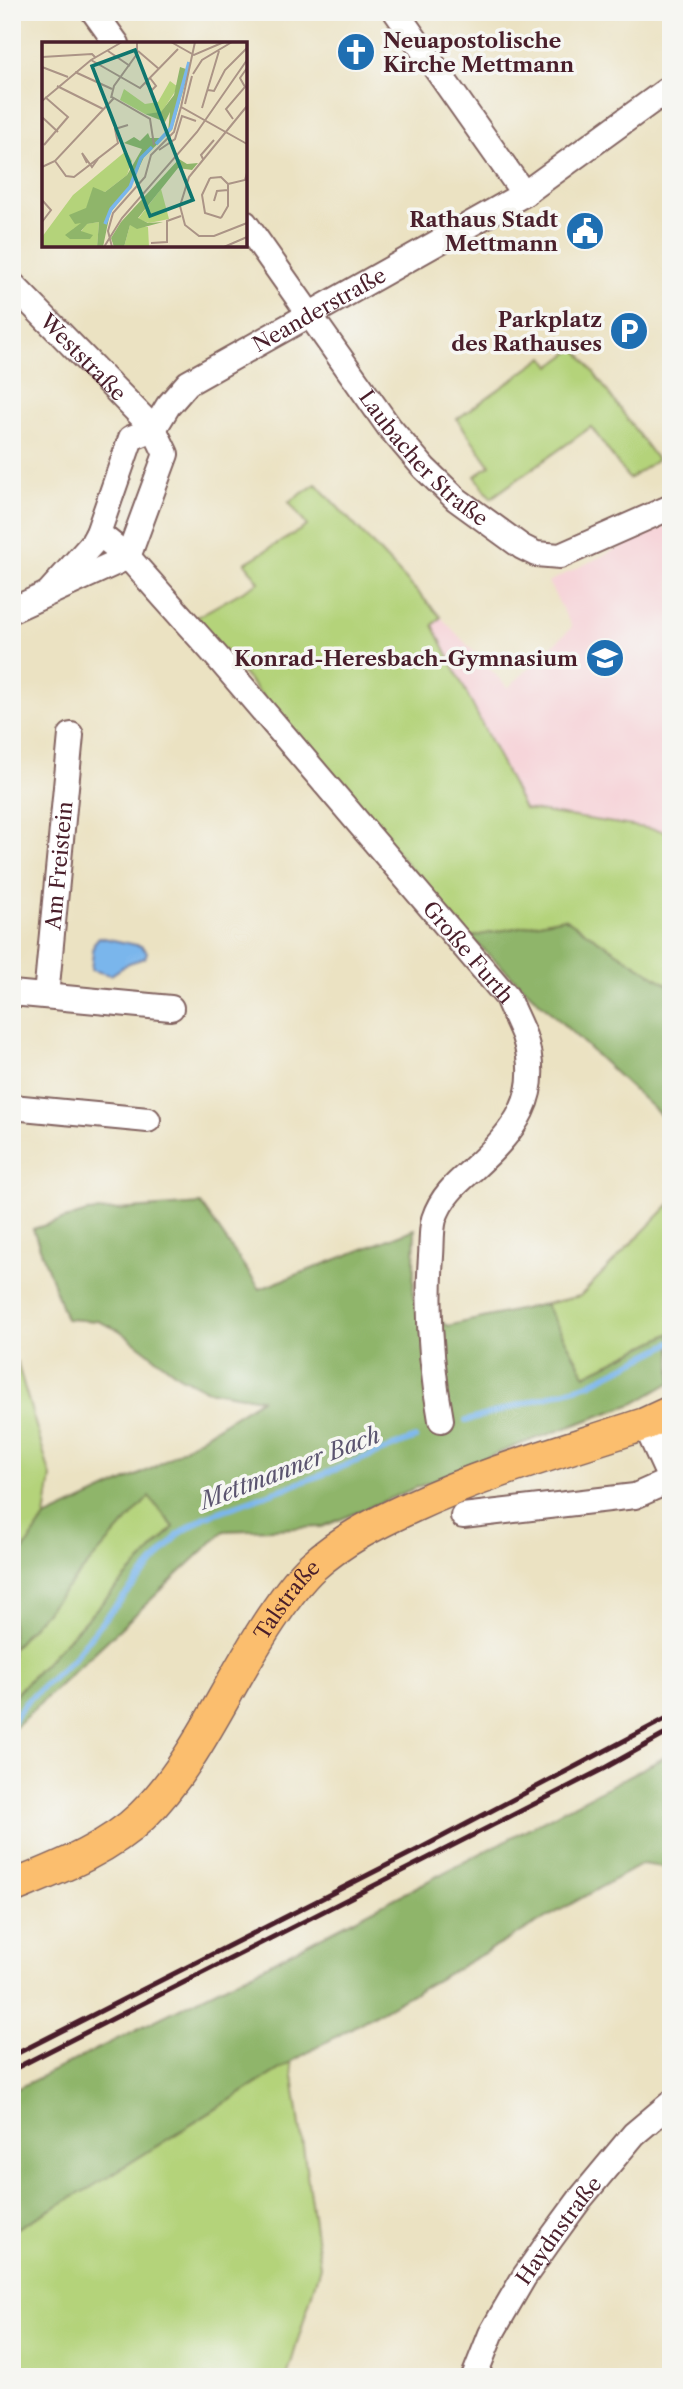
<svg xmlns="http://www.w3.org/2000/svg" width="683" height="2389" font-family="'Libre Caslon Text',serif">
<rect width="100%" height="100%" fill="#f6f6f2"/>
<filter id="ink" filterUnits="userSpaceOnUse"><feTurbulence type="fractalNoise" baseFrequency=".0143" numOctaves="2"/><feDisplacementMap in="SourceGraphic" scale="14" xChannelSelector="R" yChannelSelector="G"/><feConvolveMatrix kernelMatrix="1 2 1 2 8 2 1 2 1" color-interpolation-filters="sRGB"/></filter>
<filter id="wash" filterUnits="userSpaceOnUse"><feTurbulence type="fractalNoise" baseFrequency=".00686" numOctaves="4" result="noise"/><feDisplacementMap in="SourceGraphic" scale="28" xChannelSelector="R" yChannelSelector="G"/><feGaussianBlur stdDeviation="1.57" result="paint"/><feColorMatrix in="noise" values="0 0 0 0 0 0 0 0 0 0 0 0 0 0 0 0 0 1.4 0 .05"/><feComposite in="paint" operator="in"/></filter>
<g filter="url(#wash)">
<rect width="100%" height="100%" fill="#ebe2c2"/>
<path fill="#f6cfd5" d="M 671,523 L 671,832 L 524,809 L 433,624 L 441,617 L 508,688 L 572,627 L 548,582 Z"/>
<path fill="#b4d37a" stroke="#7f7952" stroke-width="2" d="M 576,348 L 657,460 L 629,479 L 591,427 L 491,498 L 475,476 L 490,465 L 457,419 L 544,357 L 551,366 Z
M 316,484 L 441,617 L 433,625 L 524,809 L 671,832 L 671,987 L 564,918 L 470,937 L 195,618 L 259,582 L 245,563 L 307,526 L 289,502 Z
M 671,1203 L 671,1333 L 585,1375 L 545,1304 L 580,1296 Z
M 17,1362 L 51,1477 L 45,1518 L 12,1568 L 12,1363 Z
M 149,1496 L 174,1527 L 12,1698 L 12,1649 Z
M 291,2062 L 320,2266 L 287,2377 L 12,2377 L 12,2231 L 93,2186 Z"/>
<path fill="#8fb56a" stroke="#6c6a4a" stroke-width="2" d="M 564,918 L 671,987 L 671,1125 L 470,937 Z
M 201,1204 L 260,1289 L 415,1229 L 413,1298 L 447,1326 L 545,1304 L 585,1375 L 671,1333 L 671,1382 L 635,1403 L 513,1447 L 322,1527 L 224,1531 L 12,1730 L 12,1698 L 174,1527 L 149,1497 L 12,1649 L 12,1568 L 45,1518 L 153,1468 L 261,1399 L 206,1390 L 179,1376 L 119,1330 L 98,1321 L 66,1319 L 33,1229 L 87,1212 Z
M 671,1754 L 671,1868 L 642,1864 L 291,2062 L 93,2186 L 12,2231 L 12,2091 L 261,1968 Z"/>
<path fill="#7ab6ec" stroke="#626a8c" stroke-width="2" d="M 99,937 L 141,946 L 147,952 L 145,958 L 129,963 L 111,975 L 91,970 L 94,943 Z"/>
<g fill="none" stroke-linecap="round" stroke-linejoin="round">
<path stroke="#7ab6ec" stroke-width="6" d="M 466,1421 L 589,1384 L 671,1343
M 12,1722 L 25,1703 L 71,1661 L 106,1617 L 179,1534 L 205,1517 L 324,1474 L 415,1438"/>
</g>
</g>
<g filter="url(#ink)">
<g fill="none" stroke-linecap="round" stroke-linejoin="round">
<defs>
<g id="minor">
<path d="M 94,12 L 117,44"/>
<path d="M 396,12 L 524,194"/>
<path id="s1" d="M 245,223 L 389,427 L 424,468 L 456,499 L 522,547 L 536,554 L 560,556 L 671,507"/>
<path id="s2" d="M 12,284 L 154,429 L 166,454 L 128,557"/>
<path id="s3" d="M 98,533 L 128,557 L 218,658 L 507,997 C 512,1010 519,1023 524,1036 C 544,1096 514,1132 472,1170 C 456,1184 441,1197 434,1219 C 431,1230 432,1244 431,1256 C 427,1311 431,1366 441,1420"/>
<path id="s4" d="M 49,592 L 92,544 L 98,533 L 131,438 L 154,429 L 168,406 L 188,383 L 524,194 L 671,87"/>
<path d="M 12,610 L 128,557"/>
<path d="M 12,993 L 171,1008"/>
<path id="s5" d="M 46,996 L 71,735"/>
<path d="M 12,1107 L 148,1120"/>
<path d="M 645,1424 L 671,1481"/>
<path d="M 463,1516 L 635,1496 L 671,1480"/>
<path id="s6" d="M 474,2377 L 491,2334 L 503,2313 L 524,2277 L 550,2240 L 580,2199 L 634,2134 L 671,2103"/>
</g>
<g id="major">
<path id="s7" d="M 12,1887 C 56,1869 107,1850 142,1816 C 198,1761 230,1677 275,1613 C 286,1597 298,1580 312,1567 C 342,1540 374,1524 411,1507 C 486,1472 566,1450 645,1424 L 671,1412"/>
</g>
</defs>
<use href="#minor" stroke="#826360" stroke-width="28"/>
<use href="#major" stroke="#826360" stroke-width="35"/>
<use href="#minor" stroke="#fff" stroke-width="24"/>
<use href="#major" stroke="#fbbe6e" stroke-width="32"/>
<path stroke="#4a1f2b" stroke-width="5" d="M 12,2056 L 417,1850 L 671,1716
M 12,2070 L 601,1770 L 671,1731"/>
</g>
</g>
<defs>
<symbol id="church-disc" viewBox="-11 -11 22 22"><circle r="9.5" fill="#1f6fb2" stroke="#f6f6f2"/><path d="M-1.2-6h2.4v3.5h3.3v2.4h-3.3V6h-2.4V-.1h-3.3v-2.4h3.3Z" fill="#fff"/></symbol>
<symbol id="civic-disc" viewBox="-11 -11 22 22"><circle r="9.5" fill="#1f6fb2" stroke="#f6f6f2"/><path d="M-.6-6.5H3V-4.5H.6V-3L4-1V1h2V6H-6V1h2V-1L-.6-3ZM-1.2 2.5V6h2.4V2.5Z" fill="#fff"/></symbol>
<symbol id="parking-disc" viewBox="-11 -11 22 22"><circle r="9.5" fill="#1f6fb2" stroke="#f6f6f2"/><path d="M-3.5-5.5H1a3.5 3.5 0 0 1 0 7H-1V5.5H-3.5ZM-1-3.4V-.6H.8a1.4 1.4 0 0 0 0-2.8Z" fill="#fff"/></symbol>
<symbol id="school-disc" viewBox="-11 -11 22 22"><circle r="9.5" fill="#1f6fb2" stroke="#f6f6f2"/><path d="M0-5L7-2L0 1L-7-2ZM-4 1L0 2.5L4 1V4Q0 6-4 4Z" fill="#fff"/></symbol>
</defs>
<g fill-rule="evenodd">
<use href="#church-disc" x="334" y="30" width="44" height="44"/>
<use href="#civic-disc" x="563" y="209" width="44" height="44"/>
<use href="#parking-disc" x="607" y="309" width="44" height="44"/>
<use href="#school-disc" x="583" y="636" width="44" height="44"/>
</g>
<g text-anchor="middle" dominant-baseline="central" stroke-width="7" stroke-linejoin="round" paint-order="stroke">
<g font-size="21" font-weight="bold" fill="#4a1f2b" stroke="#f6f6f2" text-anchor="end">
<text x="383" y="40" text-anchor="start">Neuapostolische<tspan x="383" dy="24">Kirche Mettmann</tspan></text>
<text x="558" y="219">Rathaus Stadt<tspan x="558" dy="24">Mettmann</tspan></text>
<text x="602" y="319">Parkplatz<tspan x="602" dy="24">des Rathauses</tspan></text>
<text x="578" y="658">Konrad-Heresbach-Gymnasium</text>
</g>
<g font-size="21" fill="#4a1f2b" stroke="#f6f6f2">
<text stroke="none"><textPath href="#s4" startOffset="410">Neanderstraße</textPath></text>
<text stroke="none"><textPath href="#s2" startOffset="102">Weststraße</textPath></text>
<text stroke="none"><textPath href="#s1" startOffset="296">Laubacher Straße</textPath></text>
<text stroke="none"><textPath href="#s5" startOffset="131">Am Freistein</textPath></text>
<text stroke="none"><textPath href="#s3" startOffset="560">Große Furth</textPath></text>
<text stroke="none"><textPath href="#s7" startOffset="410">Talstraße</textPath></text>
<text stroke="none"><textPath href="#s6" startOffset="170">Haydnstraße</textPath></text>
</g>
<g font-size="23" font-style="italic" fill="#5b546f" stroke="#f6f6f2">
<text transform="translate(290 1468) rotate(-21)">Mettmanner Bach</text>
</g>
</g>
<g transform="translate(42 42)">
<rect width="205" height="205" fill="#ebe2c2"/>
<path d="M 128,39 L 136,45 L 119,71 L 103,72 L 78,58 L 82,47 L 103,62 L 116,60 ZM 84,109 L 90,119 L 85,133 L 63,150 L 51,147 L 38,185 L 31,187 L 35,194 L 44,194 L 39,190 L 44,182 L 57,180 L 55,205 L 0,205 L 0,195 L 31,153 ZM 119,147 L 127,177 L 107,181 L 96,177 ZM 88,183 L 106,185 L 107,205 L 82,205 Z" fill="#b4d37a"/>
<path d="M 138,25 L 147,28 L 130,88 L 102,115 L 86,149 L 68,171 L 61,205 L 55,205 L 57,180 L 45,182 L 39,189 L 51,193 L 48,197 L 28,197 L 23,193 L 39,181 L 33,182 L 27,173 L 44,166 L 51,145 L 63,150 L 85,133 L 100,107 L 82,101 L 92,95 L 98,99 L 106,91 L 108,96 L 121,96 L 126,90 L 128,70 L 123,80 L 103,72 L 119,70 L 132,53 ZM 137,117 L 145,122 L 156,121 L 150,128 L 136,126 L 96,176 L 106,181 L 121,180 L 95,187 L 88,183 L 82,205 L 72,205 L 69,196 L 79,180 Z" fill="#8fb56a"/>
<path fill="none" stroke="#7ab6ec" stroke-width="3.5" d="M 114,102 L 129,86 L 147,20M 63,182 L 69,167 L 88,145 L 99,116 L 110,105"/>
<path fill="none" stroke="#ab9486" stroke-width="2" d="M 129,0 L 152,13 L 182,0M 66,9 L 88,24M 96,9 L 117,27M 0,15 L 50,12 L 54,16M 49,18 L 98,46 L 136,7M 0,25 L 26,35M 33,30 L 70,47M 151,32 L 160,18 L 190,0M 104,41 L 110,48 L 114,44 L 108,36M 15,44 L 61,67M 166,48 L 172,49 L 183,28 L 205,6M 70,55 L 108,77 L 112,103M 69,56 L 72,44 L 95,12 L 95,0M 0,59 L 49,18 L 80,0M 143,62 L 150,34M 205,64 L 147,135 L 138,164 L 143,183 L 157,194 L 172,194 L 205,181M 139,65 L 153,0M 160,66 L 177,9M 0,75 L 16,90M 191,77 L 184,67 L 203,45 L 198,36 L 205,26M 2,103 L 26,75 L 3,55M 117,108 L 133,97 L 140,74 L 154,79M 161,117 L 159,113 L 172,98M 13,119 L 24,134 L 32,135 L 76,101 L 73,87 L 86,83M 45,121 L 40,111 L 50,125 L 56,117M 0,125 L 13,119 L 72,56M 168,136 L 179,135 L 186,142 L 186,164 L 179,176M 168,136 L 160,153 L 163,171 L 179,176M 186,142 L 203,138 L 205,131M 0,158 L 9,168 L 0,180M 172,159 L 175,149 L 186,148M 109,201 L 125,200 L 125,179 L 139,174M 62,205 L 80,176 L 155,90 L 205,18M 70,205 L 66,189 L 71,171 L 103,135 L 109,113 L 132,90 L 139,65 L 205,102M 182,205 L 205,195"/>
<path fill="#0f766e" fill-opacity="0.15" stroke="#0f766e" stroke-width="3.5" d="M 93,8 L 151,158 L 108,174 L 50,24 Z"/>
<rect width="205" height="205" fill="none" stroke="#4a1f2b" stroke-width="3.5"/>
</g>
<rect width="683" height="2389" fill="none" stroke="#f6f6f2" stroke-width="42"/>
</svg>
